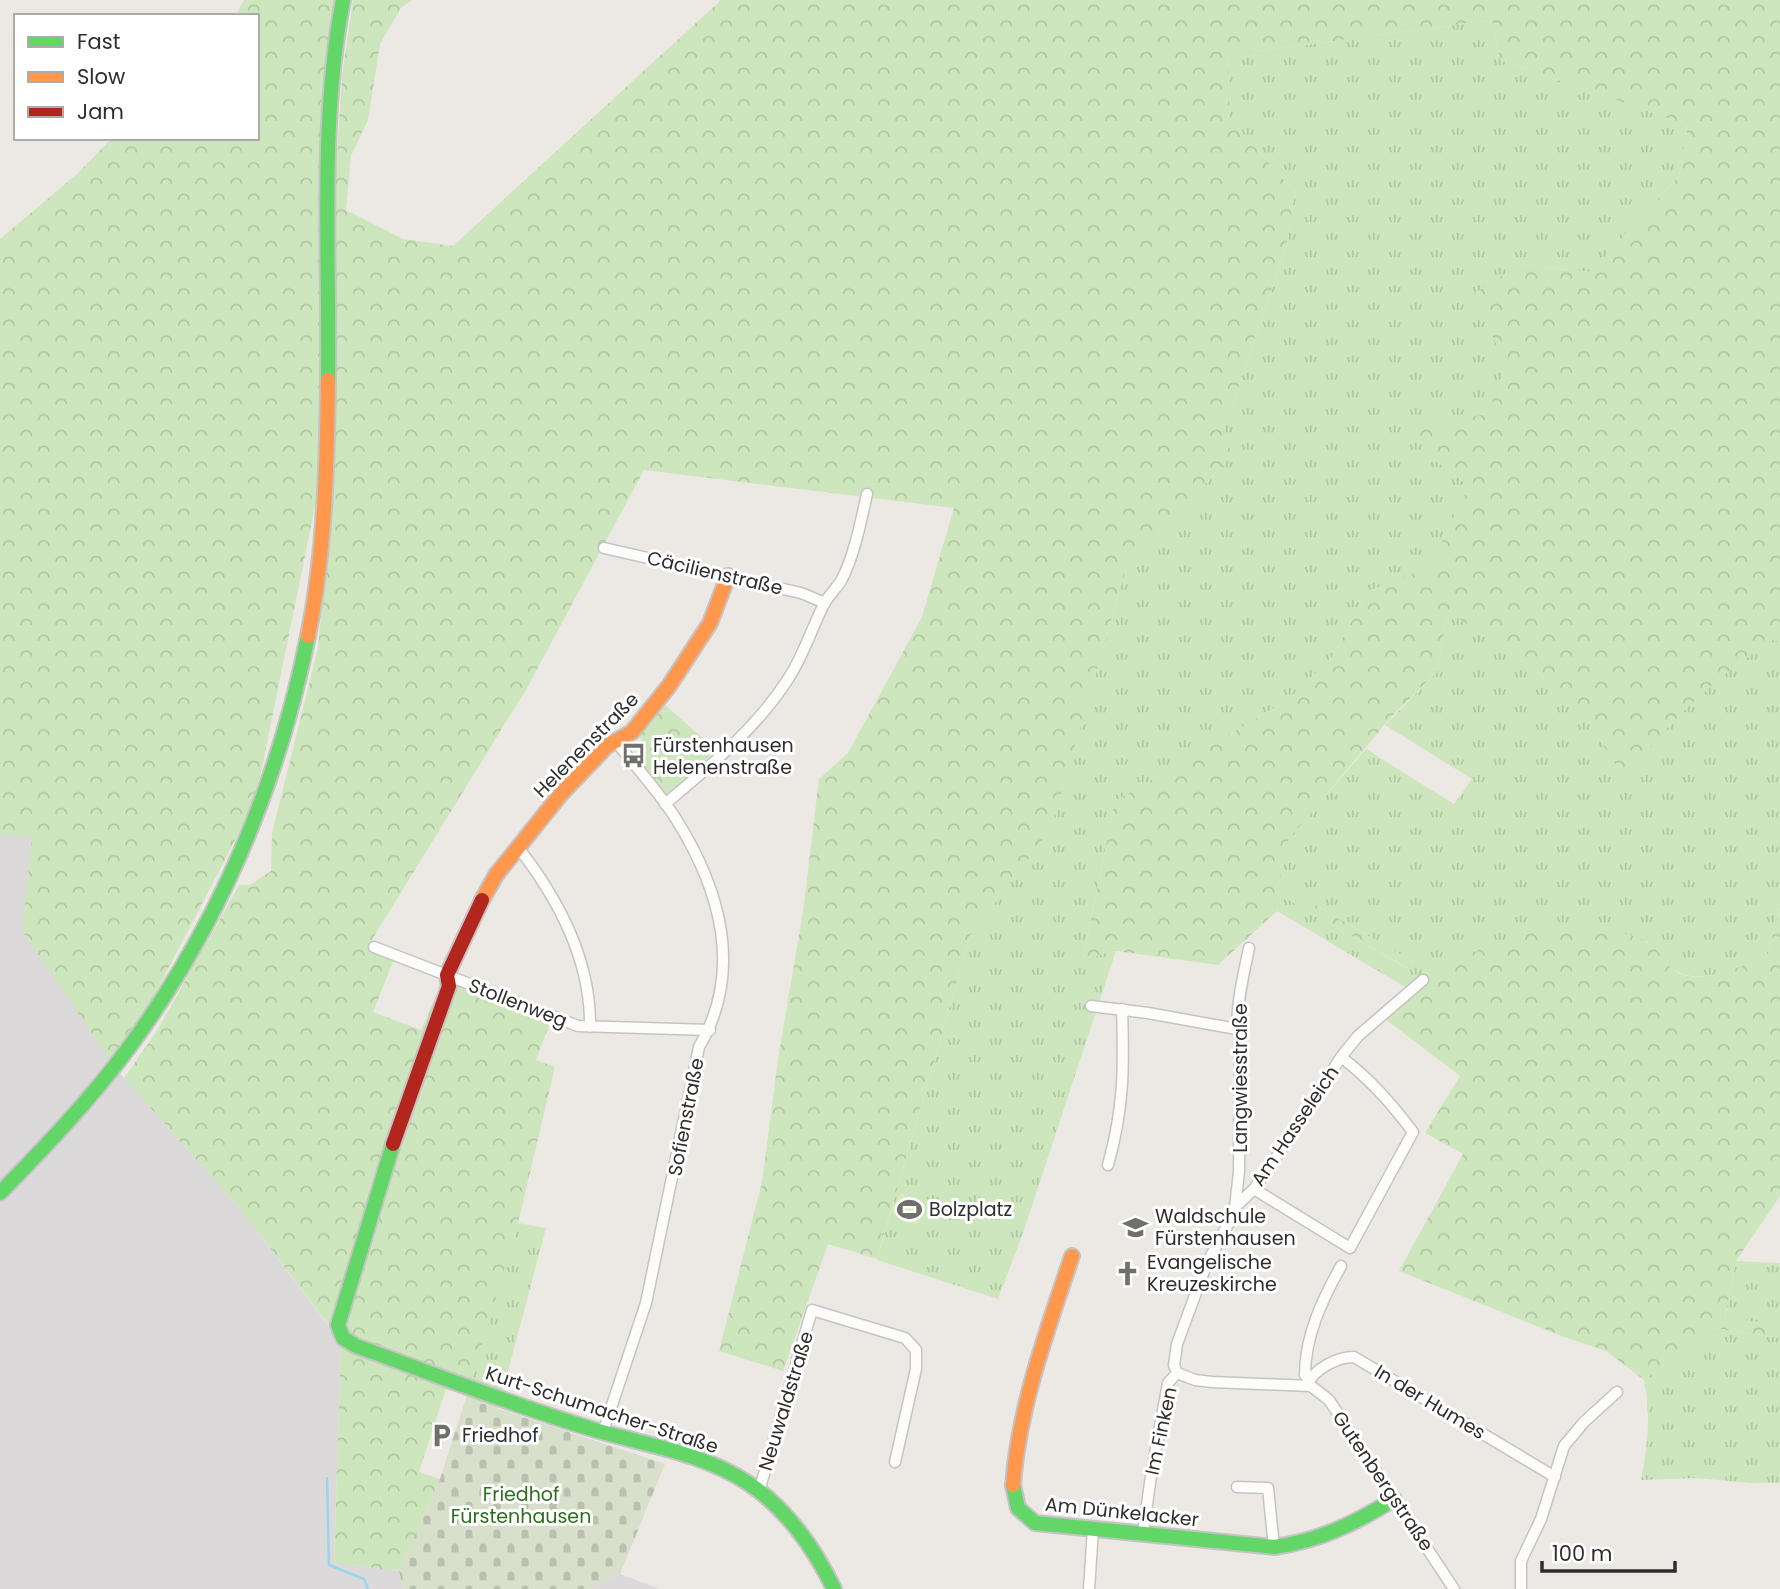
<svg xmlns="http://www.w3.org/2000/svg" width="1780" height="1589" font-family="Poppins,sans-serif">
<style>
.industrial{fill:#dcd9db}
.grass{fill:url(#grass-tufts)}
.forest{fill:url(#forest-crowns)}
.cemetery{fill:url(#cemetery-stones)}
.pitch{fill:#d9eabb}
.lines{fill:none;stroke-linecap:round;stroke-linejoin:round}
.stream{stroke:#99d6ec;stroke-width:2.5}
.street-casing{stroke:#c5c4c5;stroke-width:13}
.fast-casing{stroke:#c5c4c5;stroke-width:18}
.slow-casing{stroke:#c5c4c5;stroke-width:18}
.jam-casing{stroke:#c5c4c5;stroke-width:18}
.street{stroke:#fcfcfb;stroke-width:10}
.fast{stroke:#63d668;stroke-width:14}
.slow{stroke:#ff974d;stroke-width:14}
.jam{stroke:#b3261e;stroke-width:14}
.labels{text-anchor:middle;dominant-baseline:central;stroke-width:6;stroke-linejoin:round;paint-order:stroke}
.street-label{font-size:19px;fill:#2e2e2e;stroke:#fff}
.poi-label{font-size:19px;fill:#2e2e2e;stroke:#fff;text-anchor:start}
.park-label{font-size:19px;fill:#2c6e1b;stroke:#fff}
</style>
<defs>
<pattern id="grass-tufts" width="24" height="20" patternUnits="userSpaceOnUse" patternTransform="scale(1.75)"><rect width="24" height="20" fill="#cee6be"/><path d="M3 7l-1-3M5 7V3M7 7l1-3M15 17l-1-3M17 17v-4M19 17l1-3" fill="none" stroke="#b1c6a4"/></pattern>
<pattern id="forest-crowns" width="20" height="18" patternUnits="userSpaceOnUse" patternTransform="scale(1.75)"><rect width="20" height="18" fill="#cee6be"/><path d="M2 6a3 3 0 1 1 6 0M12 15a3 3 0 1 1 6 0" fill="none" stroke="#b1c6a4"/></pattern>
<pattern id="cemetery-stones" width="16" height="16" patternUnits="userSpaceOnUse" patternTransform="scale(1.75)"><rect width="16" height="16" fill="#d8e0cc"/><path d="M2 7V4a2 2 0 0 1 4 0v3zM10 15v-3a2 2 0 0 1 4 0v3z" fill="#bac0b0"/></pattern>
</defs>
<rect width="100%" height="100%" fill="#ece8e4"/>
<!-- industrial -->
<path class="industrial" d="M0 834 32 837 116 1069 240 1209 341 1342 334 1563 399 1571 403 1589H0Z
M620 1574 660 1589H589Z"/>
<!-- grass -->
<path class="grass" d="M1492 20 1500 60 1688 125 1679 176 1591 272 1519 265 1506 365 1489 414 1427 454 1469 486 1429 568 1369 591 1332 657 1288 700 1115 801 1083 958 1116 951 1024 1230 998 1299 877 1260 970 936 1051 828 1126 569 1234 453 1221 438 1286 248 1295 192 1230 119 1228 55Z
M1448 611 1572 696 1625 778C1665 724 1717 675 1774 639L1780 643V907L1767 957C1741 966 1705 985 1678 972 1666 967 1656 951 1647 941L1415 993 1277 911 1279 894 1407 968 1412 961 1279 884 1287 840 1366 749 1454 804 1472 779 1385 725 1437 672Z
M518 1223 546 1228 498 1409 466 1398Z
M1736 1261 1780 1263V1325L1725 1318Z
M1715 1328 1780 1338V1483H1751L1696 1478 1641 1480C1648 1442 1651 1419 1644 1380Z"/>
<!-- forest -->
<path class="forest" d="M244 0H335L327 72 320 482 255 802 116 1069 22 931 32 838 0 834V239L77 174 112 138H257V16H235Z
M353 0H412L401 8 380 44 368 120 351 156 346 210 403 239 453 246 721 0H1780V643L1774 639C1717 675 1665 725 1625 779L1572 696 1448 611 1437 672 1392 716 1288 840 1279 884 1412 961 1408 968 1280 895 1277 911 1218 965 1116 951 1083 959 1115 801 1288 700 1332 657 1369 591 1429 567 1469 486 1427 454 1417 426 1488 414 1506 365 1473 294 1519 265 1591 272 1679 176 1688 125 1500 60 1492 20 1228 55 1230 119 1295 192 1286 248 1221 438 1234 453 1126 569 1051 829 970 936 877 1259 828 1244 783 1371 719 1351 762 1182 778 1059 803 912 819 779 848 753 922 617 954 508 644 470 527 688 371 941 373 951 394 959 373 1012 421 1030 444 978 551 1020 536 1060 555 1067 518 1223 467 1396 446 1389 419 1472 440 1479 399 1571 334 1563 341 1341 240 1209 124 1078 158 1029 239 885H250L271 871 272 833 318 648 333 491 336 170 342 76Z
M662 702 716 750 668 797 637 757 643 753 638 745 642 740 637 733Z
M1780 907V1196L1736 1261 1725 1317 1780 1325V1338L1715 1328 1644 1380 1606 1351 1564 1337 1399 1271 1463 1154 1425 1133 1460 1076 1385 1019C1409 998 1445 966 1475 952 1524 929 1594 916 1645 941 1658 947 1664 963 1675 971 1698 987 1744 965 1767 957Z"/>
<!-- cemetery -->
<path class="cemetery" d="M466 1398 665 1464 620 1574 589 1589H403L399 1571 440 1479Z"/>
<!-- pitch -->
<path class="pitch" d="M901 1193 926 1206 917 1225 891 1212Z"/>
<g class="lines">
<!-- stream -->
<path class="stream" d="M327 1478 329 1565 364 1579 368 1589"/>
<defs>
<path id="street" d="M604 548 801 593 825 603
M665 804C710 766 756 729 788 679 804 655 812 627 825 602 830 595 836 588 841 581 854 557 861 521 867 494
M517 846C558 898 591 959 590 1027
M374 947 578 1026 710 1030
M1091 1006 1148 1013 1237 1029
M1108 1165C1124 1108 1124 1067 1122 1009
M1254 1189 1350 1248 1413 1132C1391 1103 1370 1079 1341 1057
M1235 1207 1239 1172 1240 1037C1232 1020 1245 968 1249 948
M1177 1373 1174 1365 1177 1344 1207 1263 1232 1217 1235 1207 1254 1189 1289 1139 1341 1057 1358 1036 1423 980
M1177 1373 1195 1380 1212 1382 1311 1386 1329 1400 1454 1589
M1309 1380 1305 1375C1305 1336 1322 1300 1341 1266
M1307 1385C1314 1369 1337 1357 1354 1357L1555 1477
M603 1432 646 1303 699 1047C744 971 720 889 676 819 659 792 636 767 616 742
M1237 1487 1268 1488 1274 1547
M759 1491 812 1310 905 1338 916 1350V1369L895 1462
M1143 1533 1151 1476 1168 1383 1177 1373
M1089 1589 1093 1529
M1521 1589V1561L1541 1519 1564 1446 1584 1422 1617 1392"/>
<path id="fast" d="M328 380C330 253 319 125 343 0
M393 1144 338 1325 343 1338 356 1346C434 1374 512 1405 592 1429 644 1445 701 1452 748 1483 786 1508 815 1549 834 1589
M0 1193C46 1146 91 1099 130 1046 219 924 278 784 308 636
M1013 1485 1018 1508 1035 1523 1274 1547C1319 1541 1356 1523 1394 1499"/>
<path id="slow" d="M308 636C325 552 327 466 328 380
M482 900 496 875 561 794 607 746 632 732 669 686 710 623 728 576
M1013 1485C1019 1406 1047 1331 1072 1256"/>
<path id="jam" d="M393 1144 449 986 447 975 482 900"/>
</defs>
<!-- street casing -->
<use href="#street" class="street-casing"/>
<!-- fast casing -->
<use href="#fast" class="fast-casing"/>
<!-- slow casing -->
<use href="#slow" class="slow-casing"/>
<!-- jam casing -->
<use href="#jam" class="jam-casing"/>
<!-- street -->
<use href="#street" class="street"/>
<!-- fast -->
<use href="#fast" class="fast"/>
<!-- slow -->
<use href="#slow" class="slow"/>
<!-- jam -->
<use href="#jam" class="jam"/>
</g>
<!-- icons -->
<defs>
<symbol id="bus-bare" viewBox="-9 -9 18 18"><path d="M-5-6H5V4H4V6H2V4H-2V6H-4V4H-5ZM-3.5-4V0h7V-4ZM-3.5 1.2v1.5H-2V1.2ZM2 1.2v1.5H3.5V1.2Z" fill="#706f6e" stroke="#fff" stroke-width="2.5" paint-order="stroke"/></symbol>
<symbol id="stadium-bare" viewBox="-9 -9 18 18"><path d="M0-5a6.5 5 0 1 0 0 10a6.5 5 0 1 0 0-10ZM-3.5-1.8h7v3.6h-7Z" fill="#706f6e" stroke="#fff" stroke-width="2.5" paint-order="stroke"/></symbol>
<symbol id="school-bare" viewBox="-9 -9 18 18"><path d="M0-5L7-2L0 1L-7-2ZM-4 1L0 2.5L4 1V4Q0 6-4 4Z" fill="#706f6e" stroke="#fff" stroke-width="2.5" paint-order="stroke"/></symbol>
<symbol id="church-bare" viewBox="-9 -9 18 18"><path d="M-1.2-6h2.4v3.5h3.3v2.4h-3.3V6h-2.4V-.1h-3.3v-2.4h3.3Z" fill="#706f6e" stroke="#fff" stroke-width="2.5" paint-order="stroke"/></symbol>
<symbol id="parking-bare" viewBox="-9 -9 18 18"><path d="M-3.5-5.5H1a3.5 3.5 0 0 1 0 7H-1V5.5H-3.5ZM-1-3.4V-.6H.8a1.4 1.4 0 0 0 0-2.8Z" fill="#706f6e" stroke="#fff" stroke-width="2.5" paint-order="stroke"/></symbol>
</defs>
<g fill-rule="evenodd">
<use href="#bus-bare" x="616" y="738" width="35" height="35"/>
<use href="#stadium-bare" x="892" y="1192" width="35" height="35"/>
<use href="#school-bare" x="1118" y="1210" width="35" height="35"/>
<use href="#church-bare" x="1110" y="1256" width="35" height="35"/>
<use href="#parking-bare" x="424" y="1418" width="35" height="35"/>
</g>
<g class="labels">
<!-- street labels -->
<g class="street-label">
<text transform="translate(715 573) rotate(13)">Cäcilienstraße</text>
<text transform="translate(586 745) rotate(-45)">Helenenstraße</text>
<text transform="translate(518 1003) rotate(21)">Stollenweg</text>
<text transform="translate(1240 1078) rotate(-90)">Langwiesstraße</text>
<text transform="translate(686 1117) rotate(-79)">Sofienstraße</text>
<text transform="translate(1295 1126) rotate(-56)">Am Hasseleich</text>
<text transform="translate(786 1401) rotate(-73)">Neuwaldstraße</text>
<text transform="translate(1430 1402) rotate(31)">In der Humes</text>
<text transform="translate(602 1410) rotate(18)">Kurt-Schumacher-Straße</text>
<text transform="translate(1161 1431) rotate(-78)">Im Finken</text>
<text transform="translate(1383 1481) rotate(56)">Gutenbergstraße</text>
<text transform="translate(1122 1512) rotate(6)">Am Dünkelacker</text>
</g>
<!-- poi labels -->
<g class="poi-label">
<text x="653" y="745">Fürstenhausen<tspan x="653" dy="22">Helenenstraße</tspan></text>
<text x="929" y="1209">Bolzplatz</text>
<text x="1155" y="1216">Waldschule<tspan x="1155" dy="22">Fürstenhausen</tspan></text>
<text x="1147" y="1262">Evangelische<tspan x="1147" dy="22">Kreuzeskirche</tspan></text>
<text x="462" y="1435">Friedhof</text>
</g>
<!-- park labels -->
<g class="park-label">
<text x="521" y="1494">Friedhof<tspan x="521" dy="22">Fürstenhausen</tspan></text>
</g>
</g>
<!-- legend -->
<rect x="14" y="14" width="245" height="126" fill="#ffffff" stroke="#ababab" stroke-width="2"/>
<rect x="28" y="37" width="35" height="10" fill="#63d668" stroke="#ababab" stroke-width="2"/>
<text x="77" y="49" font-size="21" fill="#2e2e2e">Fast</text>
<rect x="28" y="72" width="35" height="10" fill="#ff974d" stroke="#ababab" stroke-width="2"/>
<text x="77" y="84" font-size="21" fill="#2e2e2e">Slow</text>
<rect x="28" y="107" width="35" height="10" fill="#b3261e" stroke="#ababab" stroke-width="2"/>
<text x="77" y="119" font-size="21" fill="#2e2e2e">Jam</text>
<!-- scale -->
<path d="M1542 1561v10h133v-10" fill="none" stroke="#2e2e2e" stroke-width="3.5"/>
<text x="1552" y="1561" font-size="21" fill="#2e2e2e" stroke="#ffffff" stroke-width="5" paint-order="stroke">100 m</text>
</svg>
